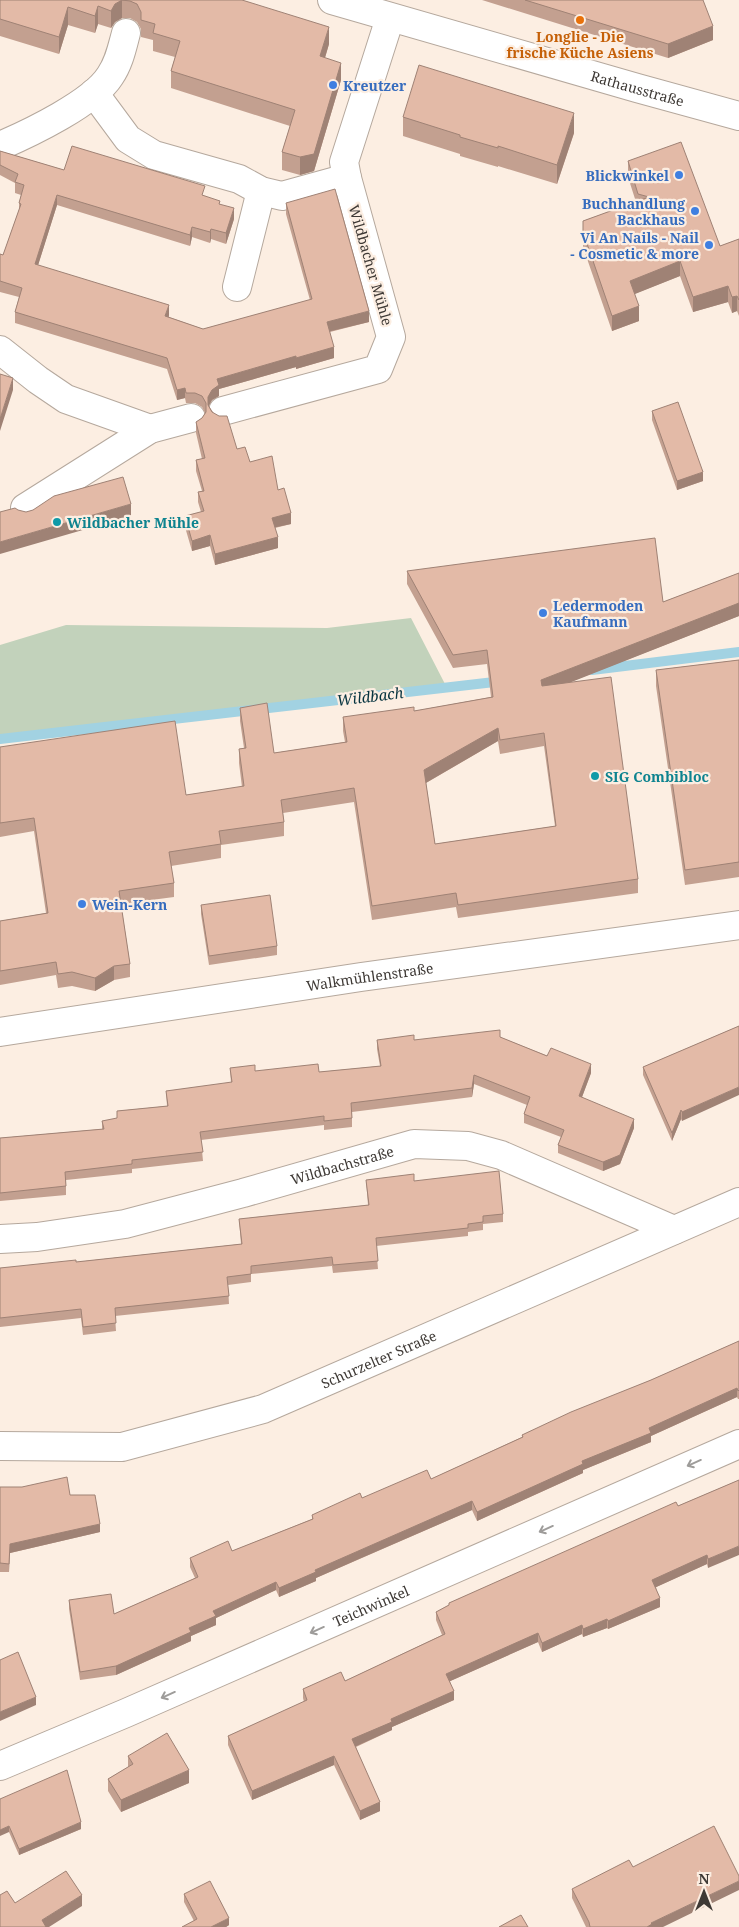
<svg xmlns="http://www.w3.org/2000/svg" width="739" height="1927" font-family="'Noto Serif',serif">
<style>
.green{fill:#c2d2bb}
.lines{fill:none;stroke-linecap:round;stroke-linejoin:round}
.stream{stroke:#a2d2e2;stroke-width:10}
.minor-casing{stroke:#b5a89d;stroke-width:30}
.minor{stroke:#fff;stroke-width:28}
.wall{fill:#c3a090;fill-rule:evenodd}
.shaded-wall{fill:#9f8275}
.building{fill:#e3baa7;stroke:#9f8275;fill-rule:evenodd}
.oneway{stroke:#9e9c9a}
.food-dot{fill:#e8710a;stroke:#fceee2;stroke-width:2}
.shop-dot{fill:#3f7fe0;stroke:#fceee2;stroke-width:2}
.culture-dot{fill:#0f9aa8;stroke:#fceee2;stroke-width:2}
.labels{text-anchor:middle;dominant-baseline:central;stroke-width:4.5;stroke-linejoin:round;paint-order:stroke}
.food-label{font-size:14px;font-weight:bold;fill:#c56008;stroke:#fceee2}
.shop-label{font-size:14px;font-weight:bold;fill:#366cbe;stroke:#fceee2;text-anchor:start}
.street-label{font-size:14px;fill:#3e3935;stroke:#fceee2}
.culture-label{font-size:14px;font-weight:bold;fill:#0d838f;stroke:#fceee2;text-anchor:start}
.water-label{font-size:15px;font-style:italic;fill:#06333f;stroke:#fceee2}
</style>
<rect width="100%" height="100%" fill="#fceee2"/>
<!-- green -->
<path class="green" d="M411 618 445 684 0 735V645L66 625 327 628Z"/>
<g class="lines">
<!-- stream -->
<path class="stream" d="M592 670 739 652
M0 739 503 681"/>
<defs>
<g id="minor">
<path id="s1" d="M332 0 637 88 739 116"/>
<path d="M94 93 128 139 154 155 239 179 261 191 282 196 347 178"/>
<path d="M0 146C30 133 93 103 110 76 119 63 122 48 126 33"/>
<path d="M237 287 261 191"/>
<path d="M0 350 38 380 66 399 150 429"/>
<path d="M223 411 378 369 391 337 347 178 344 162 390 18"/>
<path d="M25 508 150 429 191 418"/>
<path id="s2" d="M0 1032 361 977 739 925"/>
<path id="s3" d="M0 1239 37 1237 125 1224 243 1193 414 1144 468 1146 501 1155 674 1230"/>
<path id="s4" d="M0 1446 122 1447 263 1409 739 1202"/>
<path id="s5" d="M0 1766 126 1713 739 1444"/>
</g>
</defs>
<!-- minor casing -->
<use href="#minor" class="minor-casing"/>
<!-- minor -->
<use href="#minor" class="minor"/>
</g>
<!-- wall -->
<path class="wall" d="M0 0H242L329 44 325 58 341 80 314 171 300 175 282 170V152L290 126 171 88V71L175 57 153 51V40L141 37V29L137 22 130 18H122L115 22 111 28 98 24 95 33 68 25 59 54 0 36Z
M482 0H703L713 40 668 58Z
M403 117 574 133 557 184 498 166V167L460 156V154L403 136Z
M0 151 64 170 205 196 220 204 234 219 226 244 211 239 210 243 192 237 190 246 57 205 38 265 169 315V317L203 329 310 300 286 214V203L369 322 330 332 334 358 296 369V367L219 389V396L212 400 209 406 237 449 278 490 291 524 275 528 278 548 215 565 210 546 192 551 185 527V516L201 512 198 502V492L202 491 196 471V460L202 459 196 433V422L202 418 205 413 202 407 195 403H186L185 398 177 400 167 369 15 323V312L19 297 0 292V254L3 255 19 210V203L21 195 15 193V183L0 175Z
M628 161 720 246 739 239V316L737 311 732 313 728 302 693 312 680 276 634 294 639 321 612 331 583 247V221L636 202 628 177Z
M652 411 703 481 677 490 652 420Z
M407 571 663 602 739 573V616L570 682 638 879V893L458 918 456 907 372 920 354 802 283 813 284 822V836L221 845V858L171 866 174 883V897L121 904 130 964V977L114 980 95 991 72 986 58 988 56 975 0 985V921L46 913 34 831 0 837V747L186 795 242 787 239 763V749L244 748 240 721V708L274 753 345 742 343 731V717L414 711 491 697 487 664 453 668 407 584ZM498 741 500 754 544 746 555 826 435 844 426 783Z
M739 660V877L685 885 656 686V670Z
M201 905 277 946V955L209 965 201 914Z
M739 1026 682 1121 681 1119 672 1141 643 1075V1067Z
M500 1037 591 1073 582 1097 634 1128 620 1164 603 1171 558 1153V1145L561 1137 524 1123V1114L527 1105 474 1084 472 1097 352 1112V1127L324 1130V1125L201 1140 203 1161 132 1169V1173L66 1180V1195L0 1201V1138L102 1129V1121L117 1119V1111L167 1106 166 1091 231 1083 230 1068 255 1071 319 1072 380 1066 377 1049V1040H414Z
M366 1180 414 1181 503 1214V1222L483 1224V1230L468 1232V1236L376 1246 378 1269 333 1273 332 1266 251 1274V1282L228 1285 229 1304 115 1316 116 1331 83 1335 81 1318 0 1327V1268L76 1262 241 1244 239 1219 368 1205Z
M739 1341V1399H738L737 1397 651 1436V1442L583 1470V1473L477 1521 472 1510 316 1578V1581L279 1597 276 1590 216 1618V1625L191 1636V1641L116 1675 80 1680 69 1609V1600L114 1614 195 1578 190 1567V1558L232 1551 312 1519V1515L362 1498 431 1479 522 1437V1435L651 1380Z
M739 1480 708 1568 707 1564 656 1587 660 1607 608 1629 607 1628 583 1637 582 1634 542 1652 538 1642 450 1681 454 1700 392 1727V1730L356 1747 380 1811 360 1820 334 1765 252 1800 228 1745V1736L304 1702 303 1698V1689L345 1681 442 1635 436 1620V1612L449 1605V1603Z
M0 1487 70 1495 100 1532 10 1553 9 1572H0Z
M128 1756 189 1783 121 1812 108 1791V1779L128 1767Z
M0 1799 81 1829 19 1855 9 1832Z
M572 1889 663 1927H586L572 1898Z
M184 1894 229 1925 226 1927H182L194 1921 184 1902Z"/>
<!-- shaded-wall -->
<path class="shaded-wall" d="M122 0V18L115 22 111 28V11L115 4Z
M98 6V24L95 33V16Z
M68 7V25L59 54V37Z
M713 26V40L668 58V44Z
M329 27V44L320 74V56Z
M341 63V80L314 171 300 175V157Z
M574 113V133L557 184V165Z
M57 195V205L35 275V264Z
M234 208V219L226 244V233Z
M192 227V237L190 246V235Z
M211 229V239L210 243V232Z
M680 261V276L630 296V281Z
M728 286V302L693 312V297Z
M737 296V311L732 313V297Z
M169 305V315L165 327V316Z
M639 306V321L612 331V316Z
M369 311V322L327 332V322Z
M334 347V358L296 369V358Z
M296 356V367L219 389V396L212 400 208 407V397L217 379Z
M13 378V390L0 431V419Z
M185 388V398L177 400V390Z
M703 472V481L677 490V481Z
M131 504V516L0 554V542Z
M291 513V524L272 528V518Z
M210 535V546L192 551V541Z
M278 537V548L215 565V554Z
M739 603V616L541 694V680Z
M498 728V741L424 784V770Z
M114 966V980L95 991V978Z
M591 1064V1073L579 1105V1096Z
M474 1075V1084L472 1097V1088Z
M739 1087V1095L682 1121V1112Z
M681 1110V1119L672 1141V1133Z
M634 1119V1128L620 1164 603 1171V1162Z
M737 1388V1397L651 1436V1442L583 1470V1473L477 1521V1512L582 1461 649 1428Z
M472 1501V1510L359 1559 316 1578V1581L279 1597V1588L315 1570Z
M100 1524V1532L10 1553 9 1572 10 1544Z
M739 1546V1555L708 1568V1559Z
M707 1555V1564L652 1589V1580Z
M276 1582V1590L216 1618V1625L191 1636V1641L116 1675V1666L189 1628 213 1611Z
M660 1598V1607L608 1629V1621Z
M607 1619V1628L583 1637V1629Z
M582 1625V1634L542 1652V1643Z
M538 1633V1642L446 1683V1674Z
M454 1691V1700L392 1727V1730L352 1748V1739L391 1719Z
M36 1697V1705L0 1721V1712Z
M334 1756V1765L252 1800V1791Z
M189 1770V1783L121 1812V1800Z
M380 1802V1811L360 1820V1811Z
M81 1822V1829L19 1855V1849Z
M9 1826V1832L0 1836V1830Z
M739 1881V1890L663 1927H647L651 1923Z
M82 1895V1906L49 1927H42V1920Z
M229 1918V1925L226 1927H211Z"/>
<!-- building -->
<path class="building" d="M0 0H242L329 27 320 56 341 63 314 154 300 157 282 152 295 110 171 71 180 41 153 33 155 24 141 20V12L137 4 130 1 122 0 115 4 111 11 98 6 95 16 68 7 59 37 0 19Z
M525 0H703L713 26 668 44Z
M419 65 574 113 557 165 498 146V148L460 137V135L403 117Z
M681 142 720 246 739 239V300L737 296 732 297 728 286 693 297 680 261 630 281 639 306 612 316 583 232V221L649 197 638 194 628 161Z
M72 146 205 186 202 195 220 201 219 204 234 208 226 233 211 229 210 232 192 227 190 235 57 195 35 264 169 305 165 316 203 329 312 299 286 203 335 189 369 311 327 322 334 347 296 358V356L217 379 219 385 212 390 208 397V405L212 412 219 416H227L237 449 245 447 250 462 272 456 278 490 284 488 291 513 272 518 278 537 215 554 210 535 192 541 185 516 204 511 198 492 204 491 196 460 205 458 196 422 202 418 206 412V403L202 396 195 393H186L185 388 177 390 167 358 15 312 22 288 0 281V254L3 255 21 204 19 203 24 185 15 182 18 174 0 165V151L64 170Z
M0 374 13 378 0 419Z
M678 402 703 472 677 481 652 411Z
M123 477 131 504 0 542V512L15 508 18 510 26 512 33 510 54 496Z
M655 538 663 602 739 573V603L541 680 542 686 611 677 638 879 458 905 456 893 372 906 354 788 281 800 284 822 219 831 221 844 169 852 174 883 119 891 130 964 114 966 95 978 72 972 58 974 56 962 0 971V921L48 913 34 818 0 823V747L175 721 186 795 244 786 239 749 246 748 240 708 267 703 274 753 347 742 343 717 414 707V711L493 697 487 650 453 655 407 571ZM498 728 500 740 544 733 556 826 435 844 424 770Z
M739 660V862L685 870 656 670Z
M270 895 277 946 209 956 201 905Z
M739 1026V1087L682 1112 681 1110 672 1133 643 1067Z
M500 1030V1037L547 1056 551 1048 591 1064 579 1096 634 1119 620 1155 603 1162 558 1145 564 1130 524 1114 530 1097 474 1075 472 1088 351 1103 352 1118 324 1121V1116L200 1132 203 1152 132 1160V1164L65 1172 66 1186 0 1193V1138L104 1129 102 1121 117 1118V1111L168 1106 166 1091 232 1082 230 1068 255 1065V1071L318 1064 319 1072 381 1066 377 1040 414 1035V1040Z
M499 1171 503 1214 483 1216V1222L468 1224V1228L376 1238 378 1261 333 1265 332 1257 251 1266V1274L227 1277 229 1296 115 1308 116 1323 83 1327 81 1309 0 1318V1268L76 1260V1262L242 1244 239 1219 369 1205 366 1180 414 1174V1181Z
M739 1341V1390L738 1391 737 1388 649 1428 651 1433 582 1461 583 1464 477 1512 472 1501 315 1570 316 1572 279 1588 276 1582 213 1611 216 1616 189 1628 191 1632 116 1666 80 1672 69 1600 111 1594 114 1614 198 1577 190 1558 228 1541 232 1551 313 1519 312 1515 360 1493 362 1498 427 1470 431 1479 523 1437 522 1435 571 1412 651 1380Z
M67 1477 70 1495H95L100 1524 10 1544 9 1564 0 1563V1487H22Z
M739 1480V1546L708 1559 707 1555 652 1580 660 1598 608 1621 607 1619 583 1629 582 1625 542 1643 538 1633 446 1674 454 1691 391 1719 392 1722 352 1739 380 1802 360 1811 334 1756 252 1791 228 1736 307 1700 303 1689 341 1672 345 1681 445 1634 436 1612 449 1605V1603L676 1502 678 1506Z
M18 1652 36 1697 0 1712V1660Z
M167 1733 189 1770 121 1800 108 1779 133 1764 128 1756Z
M67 1770 81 1822 19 1849 9 1826 0 1830V1799Z
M714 1826 739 1876V1881L651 1923 652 1924 647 1927H590L589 1922 572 1889 629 1860 633 1867Z
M66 1871 82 1895 42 1920 46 1927H0V1895L7 1891 15 1903Z
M210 1881 229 1918 211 1927H182L197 1919 184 1894Z
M521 1915 528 1927H499Z"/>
<!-- one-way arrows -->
<defs><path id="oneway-shaft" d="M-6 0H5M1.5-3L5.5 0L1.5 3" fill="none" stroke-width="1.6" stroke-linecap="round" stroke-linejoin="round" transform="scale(1.25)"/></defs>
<g class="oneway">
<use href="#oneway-shaft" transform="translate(694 1463) rotate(156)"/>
<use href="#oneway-shaft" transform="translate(546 1529) rotate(156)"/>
<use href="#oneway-shaft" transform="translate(317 1630) rotate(156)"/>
<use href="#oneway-shaft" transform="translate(168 1695) rotate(156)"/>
</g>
<!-- markers -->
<circle class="food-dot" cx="580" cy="20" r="5"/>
<g class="shop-dot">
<circle cx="333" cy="85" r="5"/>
<circle cx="679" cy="175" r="5"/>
<circle cx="695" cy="211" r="5"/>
<circle cx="709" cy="245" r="5"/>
<circle cx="543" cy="613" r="5"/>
<circle cx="82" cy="904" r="5"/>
</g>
<g class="culture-dot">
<circle cx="57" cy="522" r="5"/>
<circle cx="595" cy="776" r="5"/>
</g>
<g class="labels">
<!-- food labels -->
<g class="food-label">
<text x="580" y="36">Longlie - Die<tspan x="580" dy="16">frische Küche Asiens</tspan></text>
</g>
<!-- shop labels -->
<g class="shop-label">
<text x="343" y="85">Kreutzer</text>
<text x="669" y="175" text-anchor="end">Blickwinkel</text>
<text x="685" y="203" text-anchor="end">Buchhandlung<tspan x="685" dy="16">Backhaus</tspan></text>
<text x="699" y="237" text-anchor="end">Vi An Nails - Nail<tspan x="699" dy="16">- Cosmetic &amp; more</tspan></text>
<text x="553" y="605">Ledermoden<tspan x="553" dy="16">Kaufmann</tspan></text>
<text x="92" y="904">Wein-Kern</text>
</g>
<!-- street labels -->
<g class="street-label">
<text stroke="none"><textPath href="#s1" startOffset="318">Rathausstraße</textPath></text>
<text transform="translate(371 265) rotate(74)">Wildbacher Mühle</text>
<text stroke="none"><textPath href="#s2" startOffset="374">Walkmühlenstraße</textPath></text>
<text stroke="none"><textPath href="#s3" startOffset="351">Wildbachstraße</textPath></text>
<text stroke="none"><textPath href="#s4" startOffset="394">Schurzelter Straße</textPath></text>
<text stroke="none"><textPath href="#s5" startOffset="404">Teichwinkel</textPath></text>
</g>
<!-- culture labels -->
<g class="culture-label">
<text x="67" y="522">Wildbacher Mühle</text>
<text x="605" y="776">SIG Combibloc</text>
</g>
<!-- water labels -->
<g class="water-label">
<text transform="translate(370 696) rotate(-7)">Wildbach</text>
</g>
</g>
<!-- north arrow -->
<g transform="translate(704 1892)" stroke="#fceee2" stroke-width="4" paint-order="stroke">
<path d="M0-4L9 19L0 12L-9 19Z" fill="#3e3935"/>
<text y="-8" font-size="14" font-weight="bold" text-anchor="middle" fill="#3e3935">N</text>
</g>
</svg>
